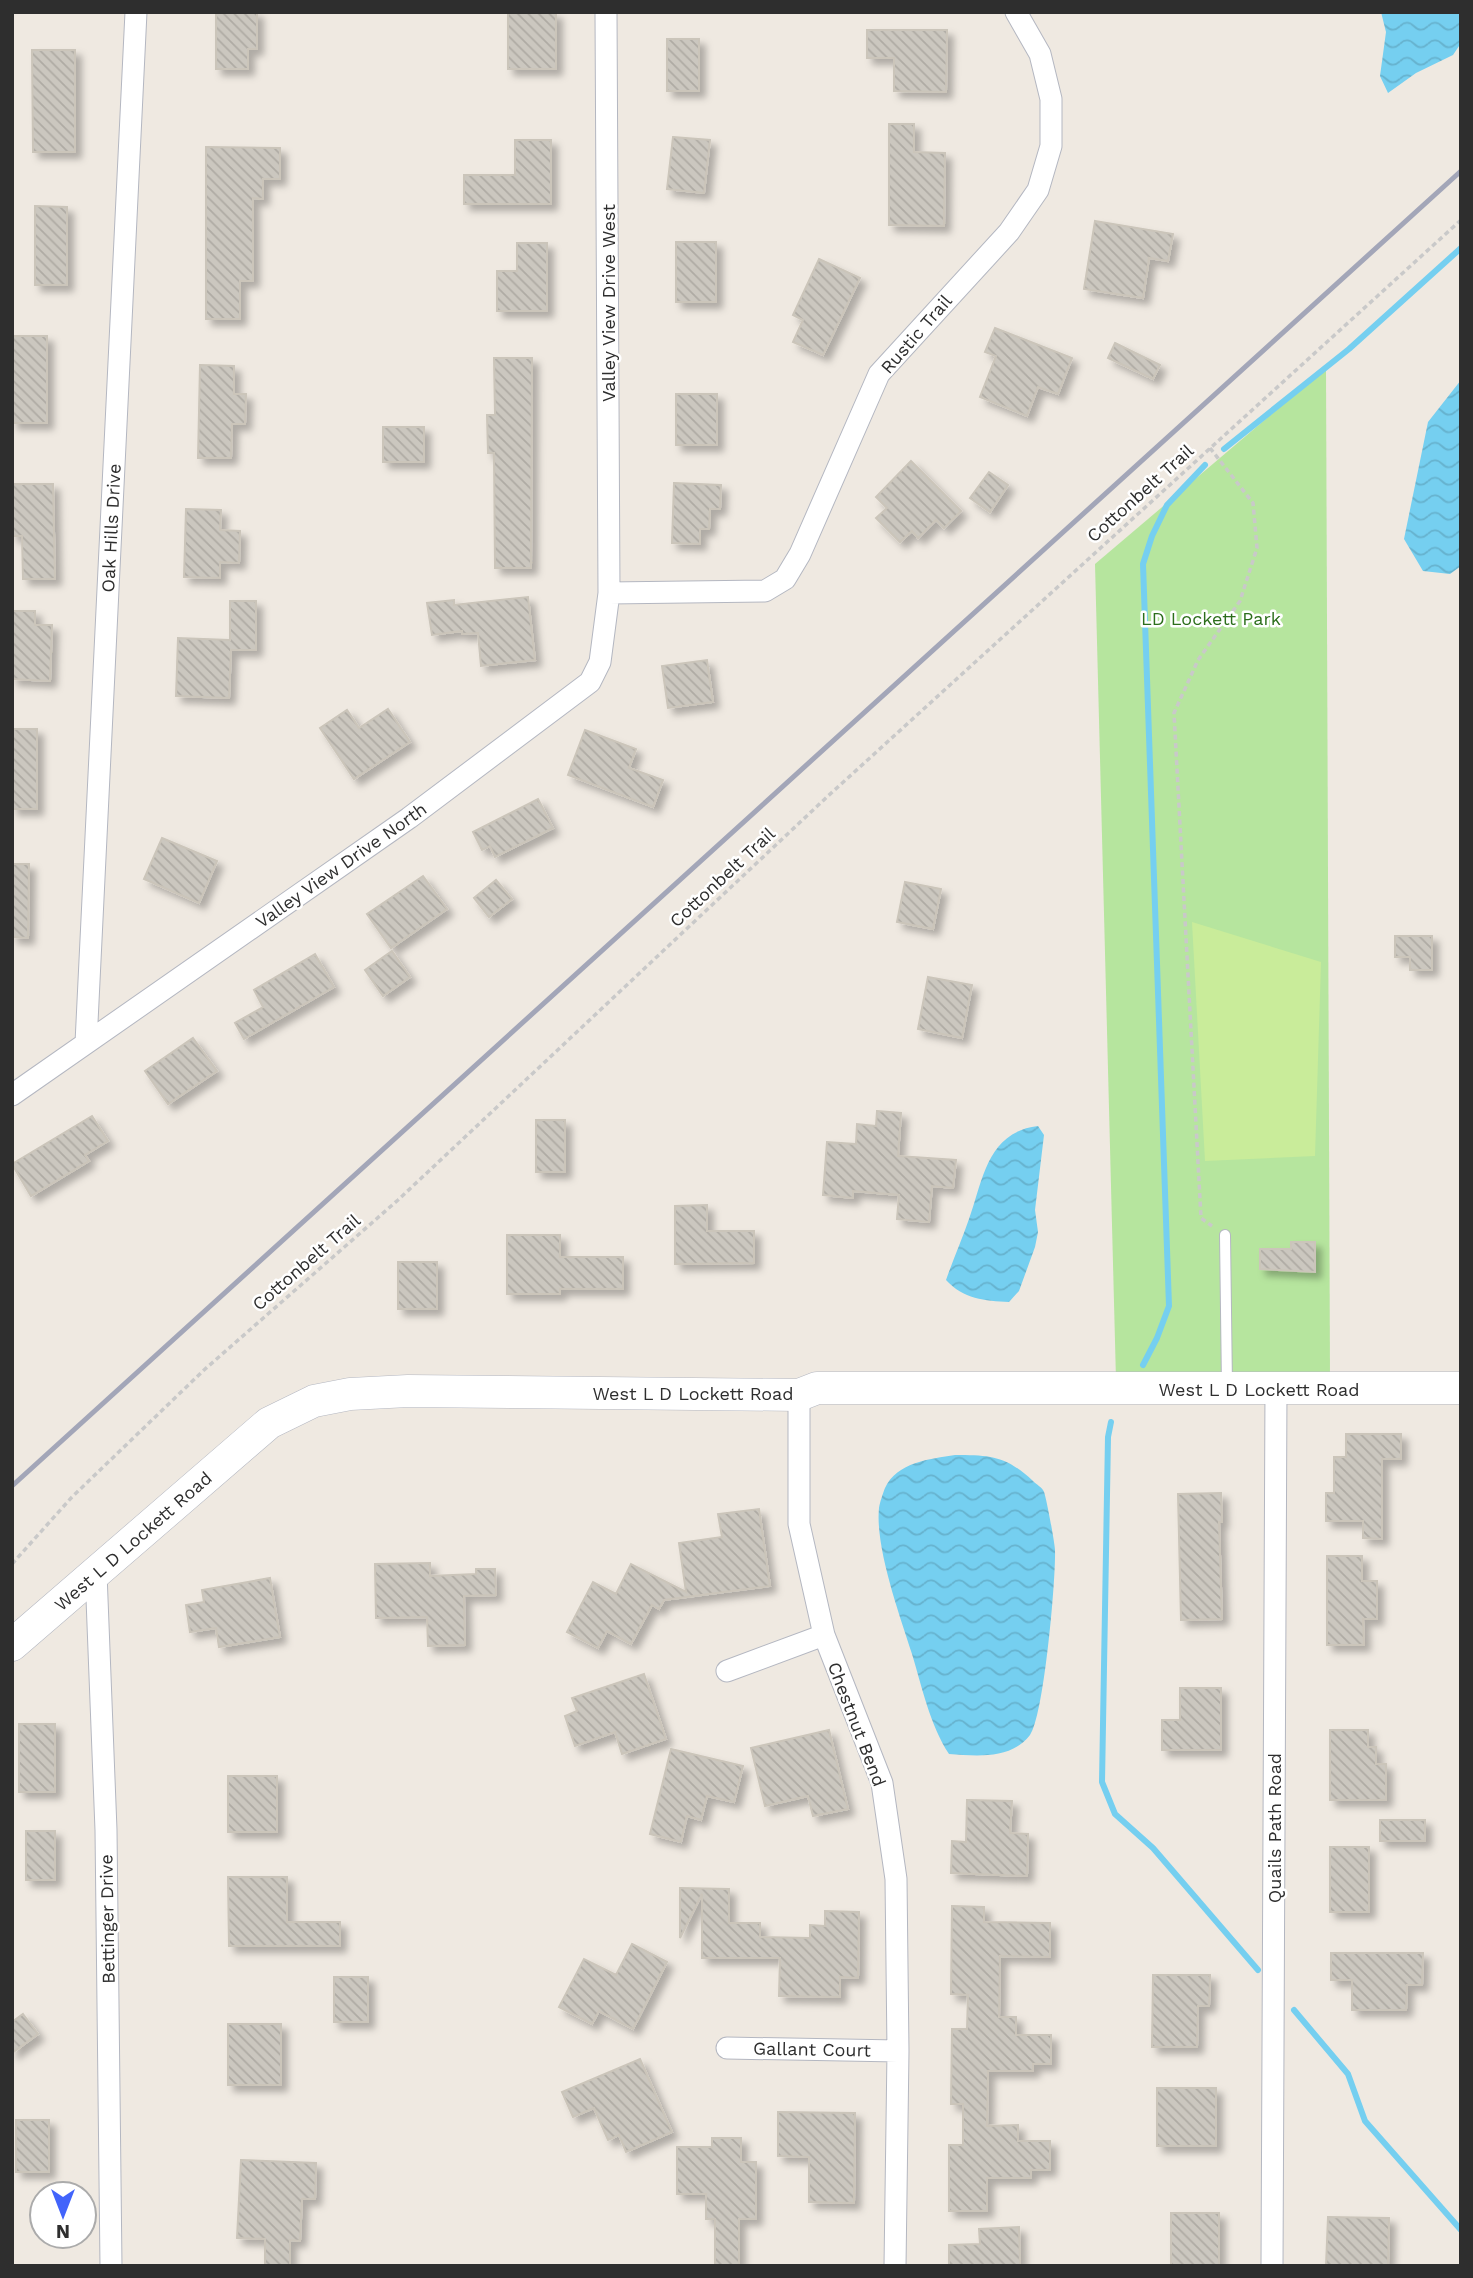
<svg xmlns="http://www.w3.org/2000/svg" width="1473" height="2278" font-family="'Work Sans',sans-serif">
<style>
.grass{fill:#b6e59e}
.pitch{fill:#c9ec9a}
.water{fill:url(#water-waves)}
.lines{fill:none;stroke-linecap:round;stroke-linejoin:round}
.stream{stroke:#75cff0;stroke-width:6}
.building{fill:url(#building-back-hatch);stroke:#cbc5ba;stroke-width:2;filter:url(#shadow)}
.lane-casing{stroke:#b4b7c1;stroke-width:12}
.street-casing{stroke:#b4b7c1;stroke-width:23}
.secondary-casing{stroke:#b4b7c1;stroke-width:33}
.path{stroke:#c9c9c9;stroke-width:3.5;stroke-dasharray:5 3.5;stroke-linecap:butt}
.lane{stroke:#fff;stroke-width:10}
.street{stroke:#fff;stroke-width:21}
.secondary{stroke:#fff;stroke-width:32}
.rail{stroke:#a3a6b8;stroke-width:5}
.labels{text-anchor:middle;dominant-baseline:central;stroke-width:5;stroke-linejoin:round;paint-order:stroke}
.street-label{font-size:18px;fill:#2e2e2e;stroke:#fff}
.park-label{font-size:18px;fill:#2c6e1b;stroke:#fff}
</style>
<defs>
<pattern id="water-waves" width="16" height="10" patternUnits="userSpaceOnUse" patternTransform="scale(1.75)"><rect width="16" height="10" fill="#75cff0"/><path d="M0 5q4-4 8 0t8 0" fill="none" stroke="#66b2ce"/></pattern>
<pattern id="building-back-hatch" width="6" height="6" patternUnits="userSpaceOnUse" patternTransform="scale(1.75)"><rect width="6" height="6" fill="#cbc7bf"/><path d="M-1 5l2 2M0 0l6 6M5-1l2 2" fill="none" stroke="#afaba4"/></pattern>
<filter id="shadow"><feDropShadow dx="6" dy="6" stdDeviation="3.5" flood-color="#0004"/></filter>
</defs>
<rect width="100%" height="100%" fill="#efe9e1"/>
<!-- grass -->
<path class="grass" d="M1326 368 1330 1379 1116 1380 1095 564Z"/>
<!-- pitch -->
<path class="pitch" d="M1192 922 1321 962 1315 1156 1205 1161Z"/>
<!-- water -->
<path class="water" d="M1381 12H1461V43L1453 55 1416 73 1388 93 1380 76 1386 32Z
M1461 380V566L1450 574 1423 571 1404 539 1428 422Z
M1038 1126 1044 1135 1035 1210 1038 1232 1035 1247 1019 1291 1009 1302C985 1301 963 1299 946 1280 953 1260 962 1239 969 1219 983 1180 987 1132 1038 1126Z
M955 1455C991 1455 1006 1456 1033 1481 1036 1484 1043 1488 1044 1492 1046 1496 1055 1544 1055 1550 1056 1579 1044 1716 1030 1735 1011 1760 976 1756 949 1754 930 1725 922 1687 912 1654 900 1616 875 1548 879 1508 880 1502 883 1493 885 1488 897 1462 930 1459 955 1455Z"/>
<g class="lines">
<!-- stream -->
<path class="stream" d="M1224 449 1349 349 1461 248
M1143 1365 1157 1338 1169 1306 1143 564 1152 536 1167 505 1205 465
M1111 1422 1108 1437 1102 1782 1115 1814 1153 1848 1258 1970
M1294 2010 1348 2074 1365 2121 1461 2230"/>
</g>
<!-- building -->
<path class="building" d="M216 12H257V49H248V69H216Z
M508 13H556V69H508Z
M867 30H947L946 92 894 91V58H867Z
M667 39H699V91H667Z
M32 50H75V152H33Z
M889 124H914V152L945 153 944 226 889 225Z
M673 137 710 140 704 193 667 189Z
M515 140H551V204H464V175H515Z
M206 147 280 148V179H263V199L253 198V281H240V319H206Z
M35 206 67 207V285H35Z
M1095 221 1173 234 1168 261 1149 258 1143 298 1084 289Z
M676 242H716V302H676Z
M517 243H547V311H497V271H517Z
M819 259 860 278 823 355 793 342 803 320 793 315Z
M995 328 1072 358 1058 394 1038 387 1027 416 980 397 996 356 985 352Z
M12 336H47V423H12Z
M1115 343 1160 365 1153 379 1108 358Z
M494 358H532L531 568H495L494 453H488L487 415H495Z
M200 365 234 366V394H246L245 424H232L231 458H198Z
M676 394H717V445H676Z
M383 427H424V462H383Z
M911 461 961 511 944 528 936 520 918 538 912 531 900 542 876 518 887 508 876 497Z
M989 472 1008 485 990 512 970 498Z
M674 483 721 485 720 509H710L709 529H700V544L672 543Z
M12 484H53L55 579H23L22 536H12Z
M186 509 221 510 220 530 240 531 239 563 220 562V578L184 577Z
M528 597 535 660 481 666 478 633 462 634V631L432 635 427 603 454 600V605Z
M230 601H256V650H231L229 698 176 696 178 638 230 640Z
M12 611H35V625H52L50 681 12 679Z
M707 660 713 702 668 708 662 666Z
M388 709 410 742 354 779 320 728 347 710 359 728Z
M12 729H37V809H12Z
M585 730 636 749 629 768 663 780 653 807 568 775Z
M538 799 553 828 495 857 490 846 482 850 473 832Z
M162 838 217 861 199 903 144 879Z
M12 864H29L28 938 12 937Z
M423 876 447 909 391 948 367 914Z
M496 880 512 899 489 917 474 898Z
M905 882 941 889 933 929 897 922Z
M1395 936H1432V970H1410V957H1395Z
M392 951 410 977 383 996 365 970Z
M315 954 334 987 244 1039 235 1023 263 1007 254 990Z
M928 977 972 985 962 1038 918 1029Z
M193 1038 217 1071 168 1104 145 1071Z
M877 1111 901 1113 898 1156 956 1160 953 1188 932 1186 929 1222 897 1219 899 1195 853 1191V1198L823 1195 827 1142 856 1144 857 1124 876 1126Z
M92 1116 108 1141 85 1155 89 1161 31 1196 12 1164Z
M536 1120H565V1172H536Z
M707 1205V1231H754V1263L675 1264V1206Z
M507 1235H560V1257H623V1289H560V1294H507Z
M1291 1242H1315V1272L1260 1269V1249H1291Z
M398 1262H437V1309H398Z
M1346 1434H1401V1459H1382V1539L1363 1538V1521H1326V1493H1334V1457H1346Z
M1221 1493 1222 1522H1219L1222 1619 1181 1620 1178 1494Z
M759 1509 770 1586 664 1600 659 1609 652 1605 631 1644 607 1631 598 1648 567 1632 593 1582 616 1594 631 1564 686 1592 679 1543 722 1537 718 1514Z
M1327 1556H1362V1581H1377V1619H1363L1364 1645H1327Z
M430 1563V1576L476 1574V1569H495L496 1595 464 1596 465 1645 428 1646 427 1617 376 1618 375 1564Z
M270 1578 280 1637 219 1647 216 1628 190 1632 186 1605 204 1602 202 1590Z
M644 1674 666 1739 622 1754 615 1732 575 1746 565 1716 577 1711 572 1698Z
M1180 1688H1221V1750H1162V1720H1180Z
M19 1724H55V1792H19Z
M829 1730 848 1809 813 1816 808 1796 765 1806 751 1748Z
M1330 1730H1368V1747H1376V1764H1386V1800H1330Z
M671 1749 743 1766 734 1802 707 1796 701 1820 687 1816 681 1842 650 1834Z
M228 1776H277V1832H228Z
M967 1800 1012 1801 1010 1833 1028 1834 1027 1876 951 1873 952 1841 966 1842Z
M1380 1820H1425V1841H1380Z
M26 1831H55V1880H26Z
M1330 1847H1369V1912H1330Z
M228 1877H287V1922H340V1946H229Z
M680 1888 729 1889V1923H760V1937L810 1938V1925L825 1926V1911L859 1912 858 1978 840 1977V1997L779 1996 780 1958H702V1894L680 1938Z
M952 1906 984 1907V1922L1050 1923V1957L1000 1956 999 2017H1016V2035H1051V2064H1033V2071H988L987 2126 1018 2125V2141H1050V2170H1031V2178H987V2211H949V2145H963V2104H951L952 2029H967L968 1995 951 1994Z
M632 1944 667 1962 633 2029 599 2011 592 2024 559 2007 584 1959 616 1975Z
M1331 1953H1423L1422 1985H1407L1406 2010H1352V1980H1331Z
M1153 1975H1210L1209 2006H1198L1197 2047H1152Z
M334 1977H368V2022H334Z
M23 2014 38 2034 12 2053V2022Z
M228 2024H281V2085H228Z
M640 2059 672 2132 626 2152 619 2135 608 2140 594 2108 573 2117 562 2092Z
M1157 2088H1216V2146H1157Z
M778 2112 855 2113 854 2203 809 2202V2157L778 2156Z
M16 2120H49V2172H16Z
M712 2138H741V2162H756V2219H739V2266H715V2219H706V2194H677V2147H712Z
M241 2160 316 2163 315 2199H302L300 2241 290 2240V2266H265V2239L237 2238Z
M1171 2213H1219V2266H1171Z
M1328 2217 1389 2218 1388 2266H1326Z
M1019 2227 1020 2266H949V2245L980 2244 979 2229Z"/>
<g class="lines">
<defs>
<path id="lane" d="M1225 1235 1227 1386"/>
<path id="street" d="M609 593 765 591 785 579 800 554 879 374 1009 232 1038 190 1051 146V99L1040 54 1016 12
M86 1043 136 12
M12 1095 409 818 590 682 600 662 609 593 606 12
M799 1395V1524L824 1635 882 1783 896 1879 898 2051 895 2266
M96 1573 106 1830 111 2266
M727 1671 824 1635
M727 2048 898 2051
M1272 2266 1276 1389"/>
<path id="secondary" d="M12 1645 269 1423 314 1401 350 1394 408 1391 799 1395 817 1388H1461"/>
</defs>
<!-- lane casing -->
<use href="#lane" class="lane-casing"/>
<!-- street casing -->
<use href="#street" class="street-casing"/>
<!-- secondary casing -->
<use href="#secondary" class="secondary-casing"/>
<!-- path -->
<path class="path" d="M1210 448 1253 503 1257 548 1240 601 1198 660 1174 713 1201 1218 1212 1226
M12 1564 72 1497 204 1370 398 1200 828 796 1461 220"/>
<!-- lane -->
<use href="#lane" class="lane"/>
<!-- street -->
<use href="#street" class="street"/>
<!-- secondary -->
<use href="#secondary" class="secondary"/>
<!-- rail -->
<path class="rail" d="M12 1486 1461 171"/>
</g>
<g class="labels">
<!-- street labels -->
<g class="street-label">
<text transform="translate(608 303) rotate(-90)">Valley View Drive West</text>
<text transform="translate(916 334) rotate(-49)">Rustic Trail</text>
<text transform="translate(1140 493) rotate(-42)">Cottonbelt Trail</text>
<text transform="translate(111 528) rotate(-87)">Oak Hills Drive</text>
<text transform="translate(341 865) rotate(-35)">Valley View Drive North</text>
<text transform="translate(722 877) rotate(-43)">Cottonbelt Trail</text>
<text transform="translate(306 1262) rotate(-41)">Cottonbelt Trail</text>
<text x="1259" y="1389">West L D Lockett Road</text>
<text x="693" y="1393">West L D Lockett Road</text>
<text transform="translate(133 1541) rotate(-41)">West L D Lockett Road</text>
<text transform="translate(857 1724) rotate(69)">Chestnut Bend</text>
<text transform="translate(1274 1828) rotate(-90)">Quails Path Road</text>
<text transform="translate(107 1919) rotate(-91)">Bettinger Drive</text>
<text transform="translate(812 2049) rotate(1)">Gallant Court</text>
</g>
<!-- park labels -->
<g class="park-label">
<text x="1211" y="618">LD Lockett Park</text>
</g>
</g>
<!-- border -->
<rect width="1473" height="2278" fill="none" stroke="#2e2e2e" stroke-width="28"/>
<!-- north arrow -->
<g transform="translate(63 2215) rotate(180)"><circle r="33" fill="#ffffff" stroke="#ababab" stroke-width="2"/>
<path d="M0-5L12 26L0 18L-12 26Z" fill="#4264fb"/>
<text y="-10" font-size="19" font-weight="bold" text-anchor="middle" fill="#2e2e2e">N</text>
</g>
</svg>
